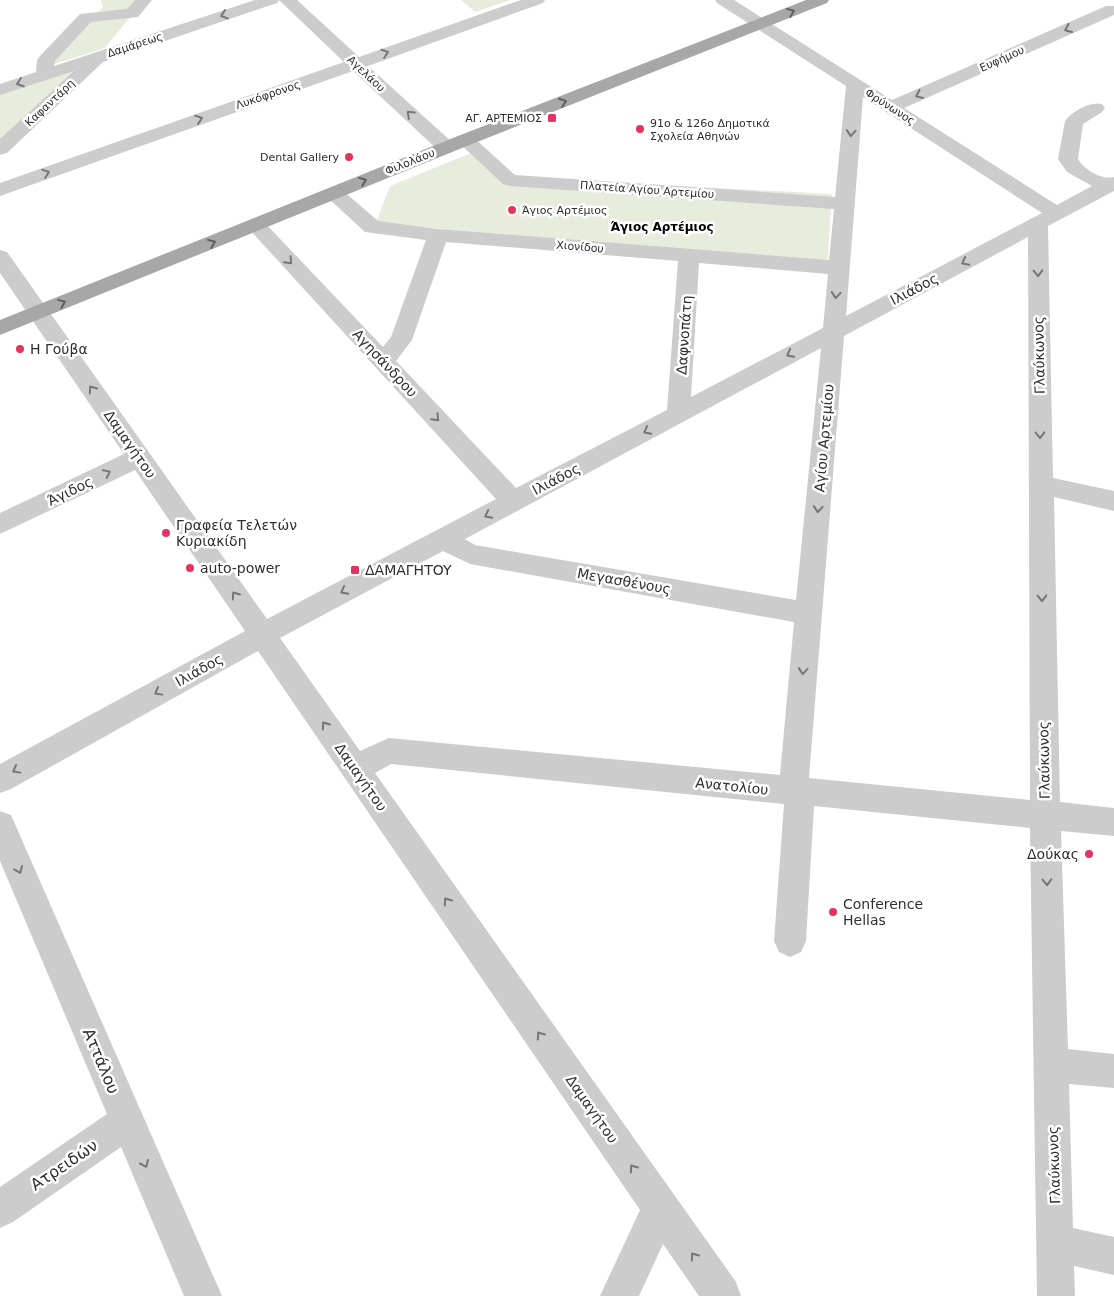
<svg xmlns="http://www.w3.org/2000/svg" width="1114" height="1296" font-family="'DejaVu Sans',sans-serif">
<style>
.green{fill:#e7ecdd}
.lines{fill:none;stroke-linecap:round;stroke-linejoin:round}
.minor{fill:#ccc;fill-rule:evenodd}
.major{fill:#a7a7a7;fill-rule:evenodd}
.oneway{stroke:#5f5f5f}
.oneway2{stroke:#767676}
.poi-dot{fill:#e4335e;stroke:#fff;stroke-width:2}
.labels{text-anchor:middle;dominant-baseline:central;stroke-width:5;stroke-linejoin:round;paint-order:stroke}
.far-street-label{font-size:11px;fill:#2f2f2f;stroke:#fff}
.far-poi-label{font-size:11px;fill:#2f2f2f;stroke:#fff;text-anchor:end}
.far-neighbourhood-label{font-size:12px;font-weight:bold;fill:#000;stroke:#fff}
.street-label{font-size:14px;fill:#2f2f2f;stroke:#fff}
.poi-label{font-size:14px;fill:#2f2f2f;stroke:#fff;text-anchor:start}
.near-street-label{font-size:16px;fill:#2f2f2f;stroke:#fff}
</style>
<rect width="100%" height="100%" fill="#fff"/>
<!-- green -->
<path class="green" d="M101 0H144L105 48 48 66 103 7Z
M461 0H510L475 12Z
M77 69 0 144V94Z
M481 149 513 177 832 194 827 269 443 239 445 229 376 223 390 186Z"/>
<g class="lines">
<!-- minor -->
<path class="minor" d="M135 0H152L138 17 91 22 55 61 54 66 255 0H297L359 57 521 0H545L543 3 368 66 453 143 455 147 453 151 446 153 439 151 353 71 0 196V183L344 62 279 0 277 3 103 62 7 153 0 155V139L74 71 0 95V84L36 72 37 60 40 56 80 14 127 9Z
M715 0H734L892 100 1106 6H1114V15L904 108 1057 205 1092 186 1067 172 1058 159 1065 121C1072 111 1091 101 1102 104L1105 108 1102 112 1083 124 1078 159C1084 170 1102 180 1114 177V191L1048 226 1053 478 1114 491V511L1054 497 1060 802 1114 808V836L1061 831 1068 1049 1114 1054V1088L1069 1084 1073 1228 1114 1237V1275L1074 1266 1075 1296H1037L1030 828 814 806 806 941 801 952 790 957 779 952 774 941 784 804 391 764 375 773 736 1282 741 1296H699L663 1244 639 1296H600L640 1210 258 651 11 789 0 793V764L245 631 135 470 0 534V513L124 454 0 273V250L7 252 267 619 496 499 249 229 246 225 249 221 256 219 263 221 383 347 391 337 426 240 365 232 327 197 324 193 327 189 334 187 341 189 378 221 438 229 829 260 834 209 510 186 503 184 456 140 458 136 465 134 472 136 515 175 835 197 846 86 717 3ZM863 97 1042 213 846 316ZM1028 237 1030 800 809 778 844 336ZM446 242 678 261 667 410 516 488 396 361 412 340ZM699 263 828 274 823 328 691 397ZM821 348 796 600 475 545 465 539ZM443 551 470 564 794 622 780 775 389 738 360 751 280 638Z
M0 811 11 815 222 1296H184L121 1147 13 1222 0 1228V1187L107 1114 0 861Z"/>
<!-- major -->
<path class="major" d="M806 0H829L827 3 472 144 0 335V320L458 136Z"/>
</g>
<!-- one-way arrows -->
<defs><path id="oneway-chevron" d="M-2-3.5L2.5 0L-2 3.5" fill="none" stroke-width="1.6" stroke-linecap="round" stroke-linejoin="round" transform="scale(1.25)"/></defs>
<g class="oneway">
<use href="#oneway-chevron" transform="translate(791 12) rotate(-22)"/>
<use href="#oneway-chevron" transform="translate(563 102) rotate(-21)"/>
<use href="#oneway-chevron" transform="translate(363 181) rotate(-22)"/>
<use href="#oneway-chevron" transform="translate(212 243) rotate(-22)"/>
<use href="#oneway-chevron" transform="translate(62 303) rotate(-22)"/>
</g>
<g class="oneway2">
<use href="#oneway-chevron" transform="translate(224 15) rotate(162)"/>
<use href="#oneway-chevron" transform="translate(1068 29) rotate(156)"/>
<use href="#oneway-chevron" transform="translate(385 53) rotate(-19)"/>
<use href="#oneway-chevron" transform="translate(20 83) rotate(161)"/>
<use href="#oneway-chevron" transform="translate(919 95) rotate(156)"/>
<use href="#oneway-chevron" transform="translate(410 114) rotate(-137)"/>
<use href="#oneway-chevron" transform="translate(199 119) rotate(-19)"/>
<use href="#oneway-chevron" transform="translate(851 133) rotate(95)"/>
<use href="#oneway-chevron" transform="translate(46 173) rotate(-19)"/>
<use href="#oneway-chevron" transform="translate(289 261) rotate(47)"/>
<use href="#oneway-chevron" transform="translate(965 262) rotate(152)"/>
<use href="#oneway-chevron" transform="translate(1038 273) rotate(89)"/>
<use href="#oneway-chevron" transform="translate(836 295) rotate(95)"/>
<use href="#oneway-chevron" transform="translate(790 354) rotate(152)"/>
<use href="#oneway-chevron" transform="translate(92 389) rotate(-125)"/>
<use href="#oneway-chevron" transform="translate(436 418) rotate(47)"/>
<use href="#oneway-chevron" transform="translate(647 431) rotate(152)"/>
<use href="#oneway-chevron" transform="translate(1040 435) rotate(89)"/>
<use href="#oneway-chevron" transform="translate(107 473) rotate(-26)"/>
<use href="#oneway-chevron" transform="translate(818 509) rotate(95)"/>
<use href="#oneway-chevron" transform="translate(488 515) rotate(153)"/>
<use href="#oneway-chevron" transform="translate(344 591) rotate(152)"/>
<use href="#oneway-chevron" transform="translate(235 595) rotate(-125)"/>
<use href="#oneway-chevron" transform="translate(1042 598) rotate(89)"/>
<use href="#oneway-chevron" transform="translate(803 671) rotate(95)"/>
<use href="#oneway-chevron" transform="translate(158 692) rotate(151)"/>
<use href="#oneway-chevron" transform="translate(325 725) rotate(-125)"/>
<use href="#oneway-chevron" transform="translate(16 770) rotate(151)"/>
<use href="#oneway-chevron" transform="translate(19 870) rotate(67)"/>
<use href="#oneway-chevron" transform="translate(1047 882) rotate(89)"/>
<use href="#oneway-chevron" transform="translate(447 901) rotate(-125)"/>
<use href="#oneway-chevron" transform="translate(540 1035) rotate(-125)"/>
<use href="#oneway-chevron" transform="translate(145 1164) rotate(66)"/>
<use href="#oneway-chevron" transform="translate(633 1168) rotate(-125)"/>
<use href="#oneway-chevron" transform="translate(694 1256) rotate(-125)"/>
</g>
<!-- markers -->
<g class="poi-dot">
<rect x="547" y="113" width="10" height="10" rx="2.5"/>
<circle cx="640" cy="129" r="5"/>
<circle cx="349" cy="157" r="5"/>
<circle cx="512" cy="210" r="5"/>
<circle cx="20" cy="349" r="5"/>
<circle cx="166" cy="533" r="5"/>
<circle cx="190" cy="568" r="5"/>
<rect x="350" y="565" width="10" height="10" rx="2.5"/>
<circle cx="1089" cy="854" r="5"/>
<circle cx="833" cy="912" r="5"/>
</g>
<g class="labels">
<!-- far-street labels -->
<g class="far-street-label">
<text transform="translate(135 45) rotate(-18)">Δαμάρεως</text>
<text transform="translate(1002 59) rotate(-24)">Ευφήμου</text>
<text transform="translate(366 74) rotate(43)">Αγελάου</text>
<text transform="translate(268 95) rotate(-19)">Λυκόφρονος</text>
<text transform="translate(50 103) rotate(-43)">Καφαντάρη</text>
<text transform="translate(890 107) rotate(33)">Φρύνωνος</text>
<text transform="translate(410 162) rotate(-22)">Φιλολάου</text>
<text transform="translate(647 190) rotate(4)">Πλατεία Αγίου Αρτεμίου</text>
<text transform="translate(580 247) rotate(5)">Χιονίδου</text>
</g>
<!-- far-poi labels -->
<g class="far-poi-label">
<text x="542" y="118">ΑΓ. ΑΡΤΕΜΙΟΣ</text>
<text x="650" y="123" text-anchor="start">91ο &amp; 126ο Δημοτικά<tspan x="650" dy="13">Σχολεία Αθηνών</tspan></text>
<text x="339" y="157">Dental Gallery</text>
<text x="522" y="210" text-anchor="start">Άγιος Αρτέμιος</text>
</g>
<!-- far-neighbourhood labels -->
<g class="far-neighbourhood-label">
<text x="662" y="227">Άγιος Αρτέμιος</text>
</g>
<!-- street labels -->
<g class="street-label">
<text transform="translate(914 289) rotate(-28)">Ιλιάδος</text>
<text transform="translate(684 335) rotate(-86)">Δαφνοπάτη</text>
<text transform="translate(1039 355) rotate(-91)">Γλαύκωνος</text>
<text transform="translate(385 363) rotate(47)">Αγησάνδρου</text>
<text transform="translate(824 438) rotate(-85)">Αγίου Αρτεμίου</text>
<text transform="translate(130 444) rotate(55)">Δαμαγήτου</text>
<text transform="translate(556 479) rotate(-28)">Ιλιάδος</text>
<text transform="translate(70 491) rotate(-26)">Άγιδος</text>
<text transform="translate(624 581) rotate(10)">Μεγασθένους</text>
<text transform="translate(199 670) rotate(-29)">Ιλιάδος</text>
<text transform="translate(1044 760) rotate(-91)">Γλαύκωνος</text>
<text transform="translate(361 777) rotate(55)">Δαμαγήτου</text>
<text transform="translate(732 786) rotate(6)">Ανατολίου</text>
<text transform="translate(592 1109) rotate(55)">Δαμαγήτου</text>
<text transform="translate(1054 1165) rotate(-92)">Γλαύκωνος</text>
</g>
<!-- poi labels -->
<g class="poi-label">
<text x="30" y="349">Η Γούβα</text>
<text x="176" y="525">Γραφεία Τελετών<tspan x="176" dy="16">Κυριακίδη</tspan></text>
<text x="200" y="568">auto-power</text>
<text x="365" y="570">ΔΑΜΑΓHΤOY</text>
<text x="1079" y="854" text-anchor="end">Δούκας</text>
<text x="843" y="904">Conference<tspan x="843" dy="16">Hellas</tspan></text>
</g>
<!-- near-street labels -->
<g class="near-street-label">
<text transform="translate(101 1061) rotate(67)">Αττάλου</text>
<text transform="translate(64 1165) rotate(-34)">Ατρειδών</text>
</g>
</g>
</svg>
